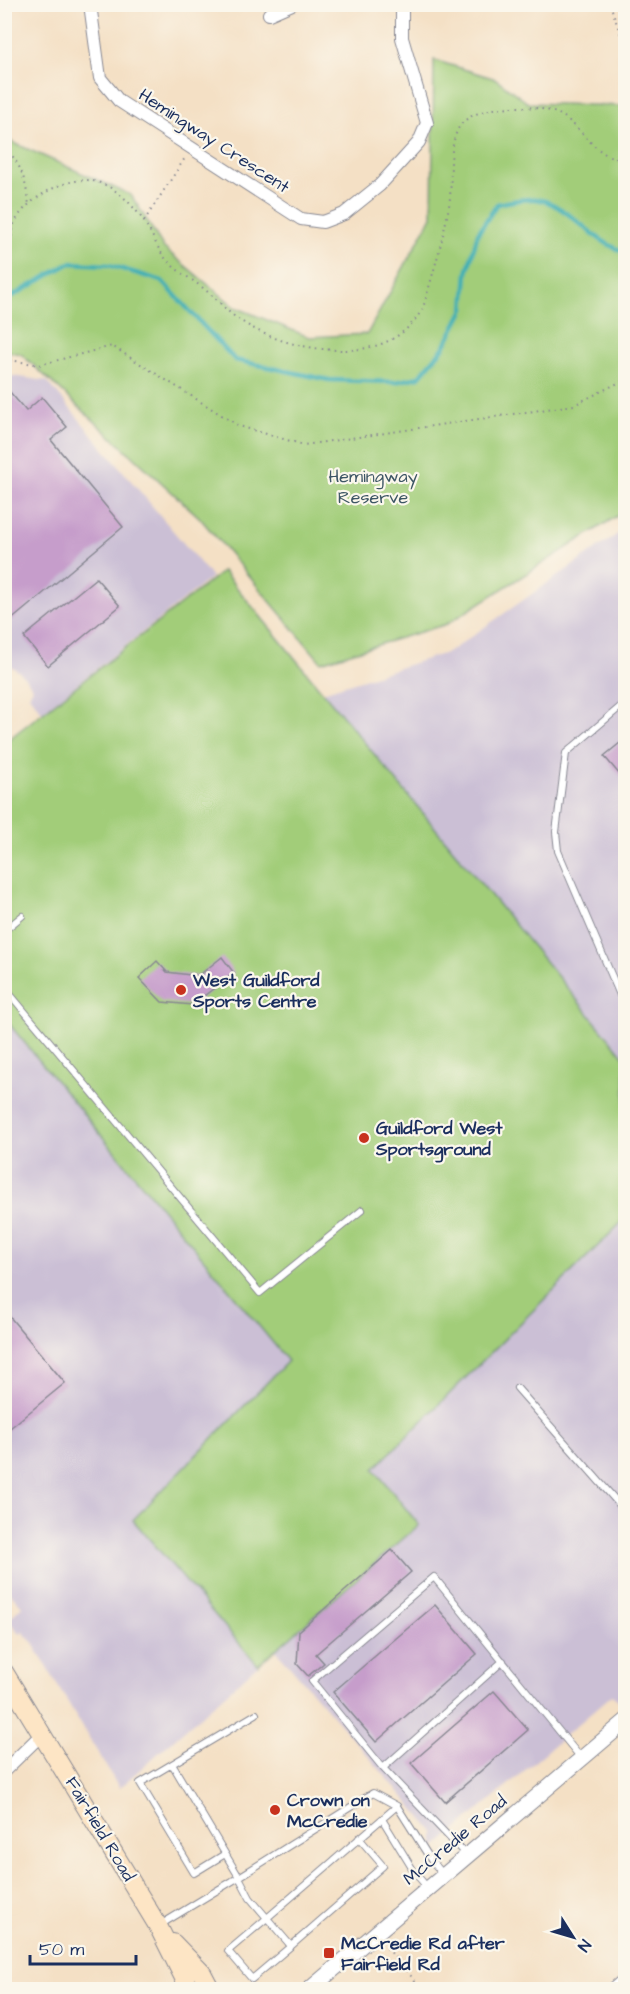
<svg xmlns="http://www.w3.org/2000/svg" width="630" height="1994" font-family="'Architects Daughter',sans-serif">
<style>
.industrial{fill:#cbbfd5}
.green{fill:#a2cd79;stroke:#5e7e6c;stroke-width:1.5}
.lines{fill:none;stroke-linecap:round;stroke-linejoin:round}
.stream{stroke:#3eafb5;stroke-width:4.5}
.building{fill:#c69dcb}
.service-casing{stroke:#888892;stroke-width:8}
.minor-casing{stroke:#888892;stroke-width:14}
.tertiary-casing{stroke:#888892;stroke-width:17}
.secondary-casing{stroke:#888892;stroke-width:20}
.path{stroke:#888892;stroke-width:2;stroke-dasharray:1.5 4.5;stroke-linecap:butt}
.service{stroke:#fff;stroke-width:6}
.minor{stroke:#fff;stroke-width:12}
.tertiary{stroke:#fff;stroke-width:15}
.secondary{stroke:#fde5c5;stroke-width:18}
.poi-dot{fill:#c8321e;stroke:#fbf7ec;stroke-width:2}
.labels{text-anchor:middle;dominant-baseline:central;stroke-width:4.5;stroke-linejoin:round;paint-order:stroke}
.street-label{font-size:18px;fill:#1b2f5e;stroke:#fbf7ec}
.park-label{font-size:18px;fill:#3d5665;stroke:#fbf7ec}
.poi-label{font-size:18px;font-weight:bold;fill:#1b2f5e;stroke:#fbf7ec;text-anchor:start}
</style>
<rect width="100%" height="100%" fill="#fbf7ec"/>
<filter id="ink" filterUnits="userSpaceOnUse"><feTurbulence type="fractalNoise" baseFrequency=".0167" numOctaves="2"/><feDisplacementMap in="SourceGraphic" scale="12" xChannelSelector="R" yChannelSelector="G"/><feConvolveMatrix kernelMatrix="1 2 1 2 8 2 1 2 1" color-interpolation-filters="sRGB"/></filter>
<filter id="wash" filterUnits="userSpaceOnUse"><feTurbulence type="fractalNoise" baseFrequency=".008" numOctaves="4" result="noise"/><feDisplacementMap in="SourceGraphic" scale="24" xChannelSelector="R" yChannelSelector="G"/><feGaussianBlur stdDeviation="1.35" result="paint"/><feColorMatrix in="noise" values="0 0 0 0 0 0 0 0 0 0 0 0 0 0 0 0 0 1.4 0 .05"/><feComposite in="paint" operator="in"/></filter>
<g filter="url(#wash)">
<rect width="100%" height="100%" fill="#f4e0c5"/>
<!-- industrial -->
<path class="industrial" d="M5 375 47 381 212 577 42 712 29 695 33 688 21 673 5 662Z
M625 529V1062L310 696 449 652Z
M5 1019 288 1361 133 1519 258 1665 119 1788 32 1642 23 1632 20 1634 8 1620 22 1606 7 1589 5 1590Z
M625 1219V1706L612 1695 434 1849V1832L275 1649 418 1525 374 1469Z"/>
<!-- green -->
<path class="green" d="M434 60 496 79 528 103 625 106V511L447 624 321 662 199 517 21 354 5 351V139L131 195 164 248 235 307 309 337 367 334 432 216Z
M223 571 625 1058V1219L374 1469 419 1525 258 1665 133 1520 288 1361 5 1019V742Z"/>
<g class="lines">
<!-- stream -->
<path class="stream" d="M4 301 70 263 109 265 162 281 235 360 329 380 395 382 419 377 444 347 464 309 467 273 478 233 497 204C509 202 522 198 534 199 565 200 593 244 626 252"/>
</g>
<g id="blocks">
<!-- building -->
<path class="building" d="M4 385 26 411 42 397 67 427 51 440 123 527 4 626Z
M96 578 120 606 48 666 24 637Z
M626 738V782L604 756Z
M222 957 234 973 192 1005 162 1002 139 978 157 961 167 972 198 976Z
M4 1310 65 1383 4 1433Z
M392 1550 411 1572 316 1654 324 1663 308 1676 297 1664 299 1631Z
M435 1605 477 1654 376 1742 333 1692Z
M494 1691 528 1730 445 1802 411 1763Z"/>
</g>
</g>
<g filter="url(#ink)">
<use href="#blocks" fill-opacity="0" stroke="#888892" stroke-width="1.5"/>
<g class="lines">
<defs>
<path id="service" d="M626 702 566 753 556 832 558 851 626 1009
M4 931 22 916
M4 987 260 1293 362 1210
M517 1388 626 1512
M256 1714 172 1764 239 1877 373 1793 397 1806 431 1860 443 1874
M172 1764 140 1783 194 1873 225 1854
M383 1768 503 1661
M382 1819 415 1873 427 1887
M467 1856 383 1768 312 1681 434 1577 581 1758
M160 1925 239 1877 250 1898 267 1918 397 1806
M291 1946 252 1979 228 1951 267 1918 291 1946 383 1866 359 1838"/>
<path id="minor" d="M90 4 100 78 119 101 301 219 323 222 344 214 380 185 419 142 427 123 402 38V4
M269 14 292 4
M4 1771 43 1733
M612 1990 626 1978"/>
<path id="tertiary" d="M309 1990 626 1721"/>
<path id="secondary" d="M4 1672 158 1926 190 1990
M173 1943 202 1973 211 1990"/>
</defs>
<!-- service casing -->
<use href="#service" class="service-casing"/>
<!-- minor casing -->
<use href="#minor" class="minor-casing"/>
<!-- tertiary casing -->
<use href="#tertiary" class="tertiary-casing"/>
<!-- secondary casing -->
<use href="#secondary" class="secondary-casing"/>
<!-- path -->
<path class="path" d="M610 4 626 50
M4 148C22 162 26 184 29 205
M144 221 185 158
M4 259C13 248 10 236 14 224 24 201 60 180 85 180 113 181 135 206 148 228 154 238 158 250 166 259 178 273 196 281 209 293 216 298 222 306 229 312 261 339 307 351 348 350 381 349 407 336 423 308 433 274 443 240 449 206 453 181 447 152 458 129 471 102 542 102 564 117 584 130 599 162 626 158
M4 359 39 365 112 346 239 426 304 445 574 405 626 379
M387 1948 423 1990"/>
<!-- service -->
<use href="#service" class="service"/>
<!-- minor -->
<use href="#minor" class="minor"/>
<!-- tertiary -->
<use href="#tertiary" class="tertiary"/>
<!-- secondary -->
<use href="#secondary" class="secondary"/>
</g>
</g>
<!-- markers -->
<g class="poi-dot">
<circle cx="181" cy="990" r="6"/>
<circle cx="364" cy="1138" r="6"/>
<circle cx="275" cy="1810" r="6"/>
<rect x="323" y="1947" width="12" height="12" rx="3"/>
</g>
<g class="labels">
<!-- street labels -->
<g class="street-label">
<text transform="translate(214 141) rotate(33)">Hemingway Crescent</text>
<text transform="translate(100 1829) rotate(59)">Fairfield Road</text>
<text transform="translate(455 1840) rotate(-40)">McCredie Road</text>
</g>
<!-- park labels -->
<g class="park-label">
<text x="373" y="476">Hemingway<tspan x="373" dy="21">Reserve</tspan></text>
</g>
<!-- poi labels -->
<g class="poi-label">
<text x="193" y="980">West Guildford<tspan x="193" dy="21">Sports Centre</tspan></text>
<text x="376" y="1128">Guildford West<tspan x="376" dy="21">Sportsground</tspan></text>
<text x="287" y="1800">Crown on<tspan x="287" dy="21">McCredie</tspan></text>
<text x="341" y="1943">McCredie Rd after<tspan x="341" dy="21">Fairfield Rd</tspan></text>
</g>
</g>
<!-- margin -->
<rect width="630" height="1994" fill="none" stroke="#fbf7ec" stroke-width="24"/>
<!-- north arrow -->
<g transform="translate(573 1937) rotate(127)" stroke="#fbf7ec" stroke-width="4.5" paint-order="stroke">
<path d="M0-4.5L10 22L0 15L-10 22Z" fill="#1b2f5e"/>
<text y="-9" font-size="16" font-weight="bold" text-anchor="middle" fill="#1b2f5e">N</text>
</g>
<!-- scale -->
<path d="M30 1955v9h106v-9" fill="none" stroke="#1b2f5e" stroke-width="3"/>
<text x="39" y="1955" font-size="18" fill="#1b2f5e" stroke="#fbf7ec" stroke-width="4.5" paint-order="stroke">50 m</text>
</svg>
